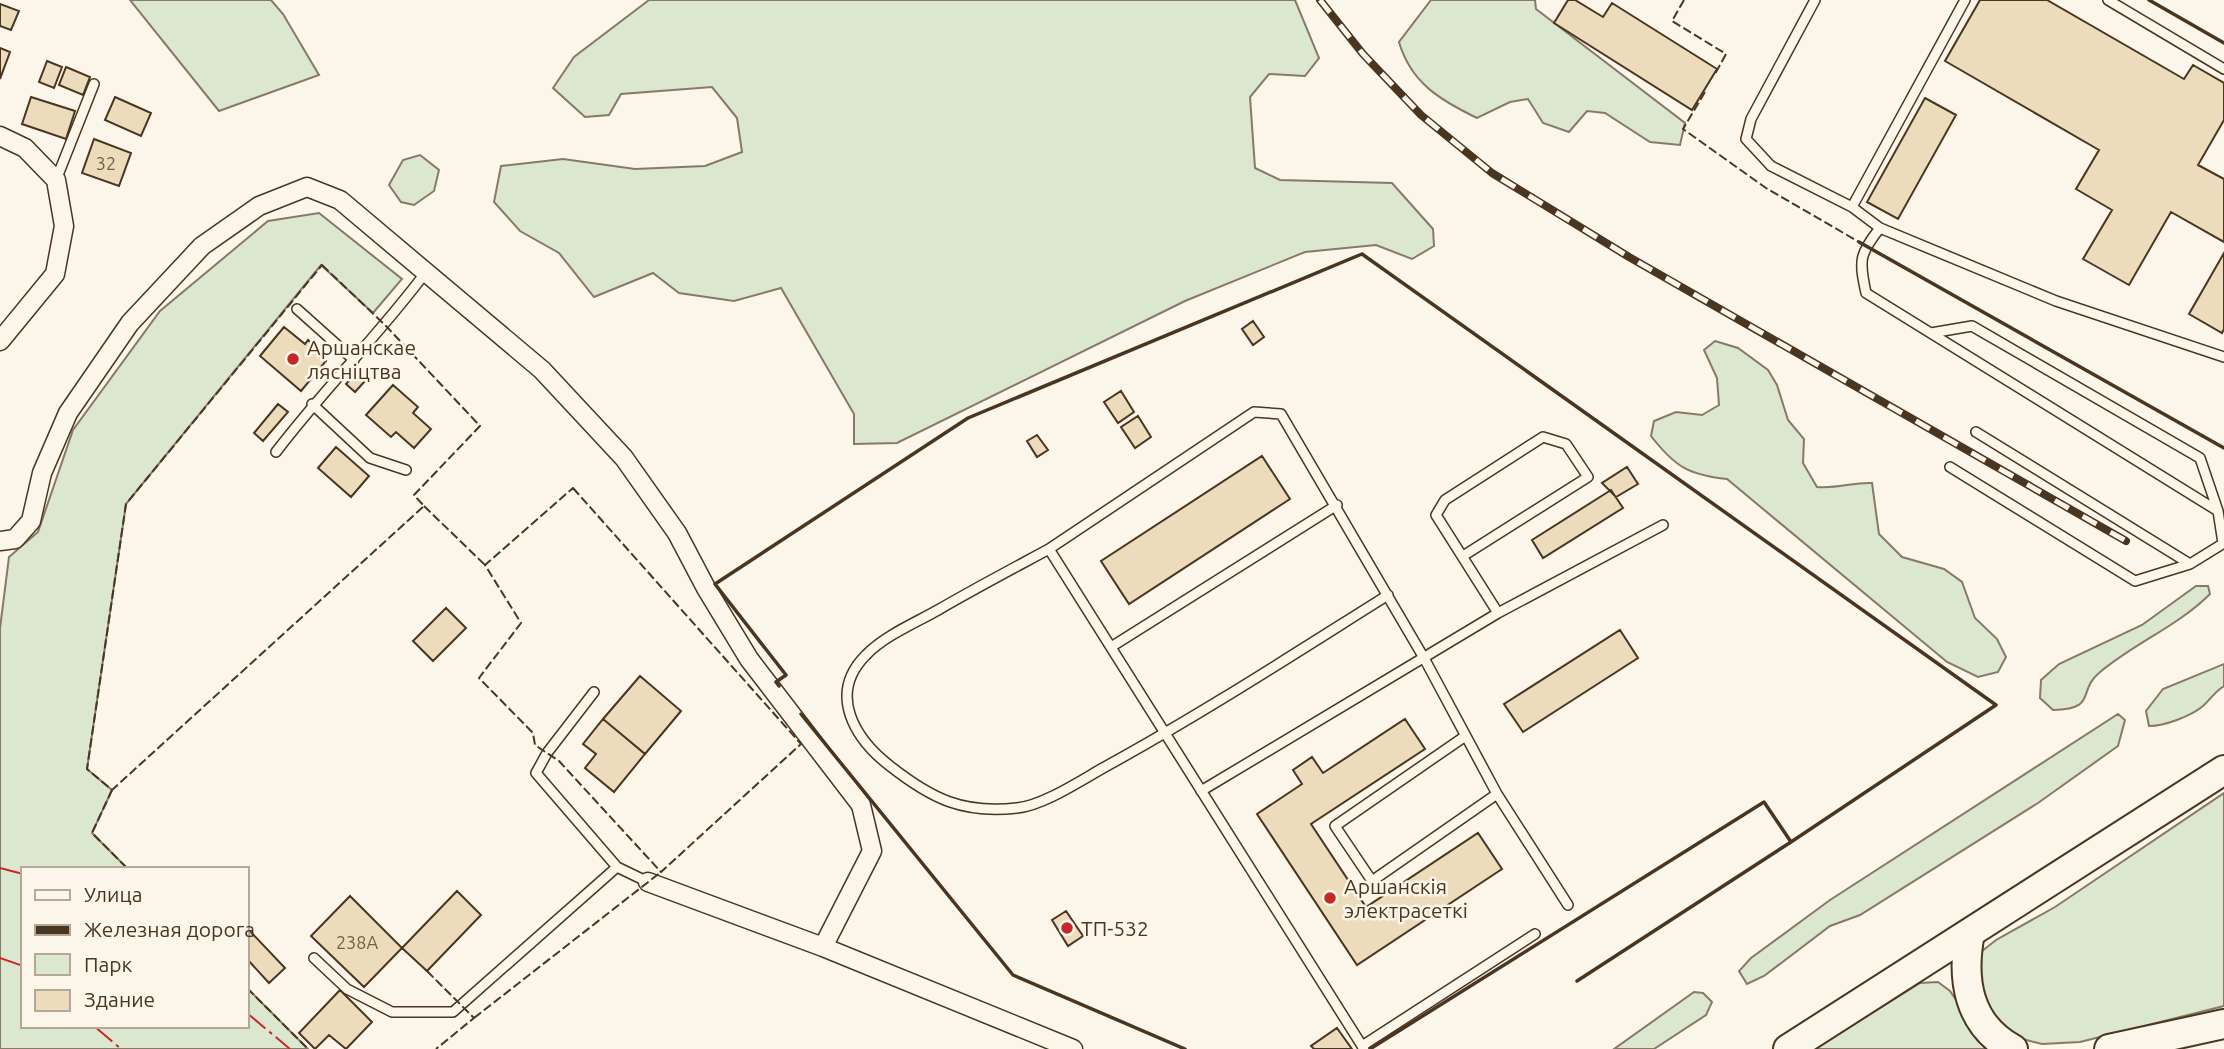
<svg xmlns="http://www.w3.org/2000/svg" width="2224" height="1049" font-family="Ubuntu,sans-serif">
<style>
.green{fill:#dce7d0;stroke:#887966;stroke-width:2}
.building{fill:#ecdcbc;stroke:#4a3520;stroke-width:2}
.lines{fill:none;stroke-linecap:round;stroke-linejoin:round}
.service-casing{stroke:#4a3520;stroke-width:12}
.minor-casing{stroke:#4a3520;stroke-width:21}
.trunk-casing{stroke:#4a3520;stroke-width:32}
.service{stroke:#fbf6e9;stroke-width:9}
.minor{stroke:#fbf6e9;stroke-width:18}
.trunk{stroke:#fbf6e9;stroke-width:28}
.rail-casing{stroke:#4a3520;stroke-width:8}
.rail{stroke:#fbf6e9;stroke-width:5;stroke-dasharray:16;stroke-linecap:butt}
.fence{stroke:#4a3520;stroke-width:2;stroke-dasharray:9 3.5;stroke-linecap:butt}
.wall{stroke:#4a3520;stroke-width:3.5}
.power{stroke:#c62828;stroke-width:2;stroke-dasharray:24 5 3.5 5;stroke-linecap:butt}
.poi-dot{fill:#c62828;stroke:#fbf6e9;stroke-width:2.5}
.labels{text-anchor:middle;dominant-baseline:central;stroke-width:5;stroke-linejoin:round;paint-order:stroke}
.number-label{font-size:18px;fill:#725f47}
.poi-label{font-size:21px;fill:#4a3520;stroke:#fbf6e9;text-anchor:start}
</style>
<rect width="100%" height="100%" fill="#fbf6e9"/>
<!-- green -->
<path class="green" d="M130 0H271L283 14 319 75 219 111Z
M649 0H1295L1319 58 1305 76 1269 74 1250 97 1255 168 1280 180 1392 183 1433 229 1434 246 1412 259 1376 245 1305 252 1185 301 897 443 854 444V414L781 288 734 301 679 293 653 273 594 297 559 253 520 231 494 202 501 166 563 159 635 169 705 166 742 152 737 118 712 87 621 94 609 115 585 117 553 88 574 57Z
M1431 0H1535L1536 9 1685 123 1680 145 1650 142 1605 113 1587 111 1569 132 1543 123 1528 99 1510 102 1477 118C1440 100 1411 83 1399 42Z
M420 155 439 170 434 191 414 205 401 202 389 185 403 160Z
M319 213 402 279 373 313 321 265 126 504 87 769 112 790 92 833 128 869H23V1026H247V988L308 1049H0V628L9 557 38 532 73 430 160 311 268 221Z
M1715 341 1738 348 1768 370 1777 385 1788 420 1804 439 1803 463 1817 487C1837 489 1853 482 1872 483L1879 534 1902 557 1944 569 1962 582 1975 618 1997 639 2006 657 1998 672 1978 677 1947 662 1727 479C1689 475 1675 467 1651 436L1654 421 1676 412 1702 415 1719 405 1717 378 1704 350Z
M2196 586H2208L2210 594C2177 627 2134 643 2099 673 2077 691 2098 709 2053 710L2040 698 2041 680 2059 664 2142 625Z
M2224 664V686C2214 692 2211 699 2203 706 2191 716 2165 726 2149 726L2146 711 2163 689Z
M2118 714 2125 720 2118 746 2038 803 1860 915 1830 926 1764 976 1747 984 1739 971 1751 958 1830 900Z
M2224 793V1006L2080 1042 2042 1044 2011 1036 1986 1012 1975 969 1982 951 1996 940 2055 907Z
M1938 982 1950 991 1989 1049H1814L1920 983Z
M1694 992 1703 993 1712 1002 1706 1015 1654 1049H1614Z"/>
<!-- building -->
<path class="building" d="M1568 0H1575L1603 17 1612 3 1717 69 1692 110 1554 23Z
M1980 0H2047L2184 79 2193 65 2224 83V120L2198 165 2224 179V242L2171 212 2129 285 2083 259 2112 210 2076 189 2099 150 1945 61Z
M0 4 19 11 11 30 0 26Z
M0 48 10 52 0 79Z
M47 61 62 67 54 88 39 82Z
M66 67 90 77 83 95 59 85Z
M31 97 75 111 66 139 22 124Z
M115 97 151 113 141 136 105 120Z
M1925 98 1956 115 1898 219 1867 202Z
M94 139 131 153 119 186 82 173Z
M2224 253V329L2222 333 2189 314Z
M1253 321 1264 337 1253 345 1242 329Z
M284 327 305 344 308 340 318 349 315 352 326 361 301 391 260 356Z
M356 373 365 381 355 392 346 384Z
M393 385 418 407 413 413 431 429 414 448 396 432 391 437 366 415Z
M1121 391 1134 412 1118 423 1104 402Z
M278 404 288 412 263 441 254 433Z
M1138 416 1151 437 1135 448 1121 427Z
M1037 435 1048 450 1037 457 1027 441Z
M336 447 369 476 351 497 318 468Z
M1262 456 1290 499 1129 604 1101 561Z
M1627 467 1638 484 1616 497 1602 483Z
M1611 490 1623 508 1543 558 1532 540Z
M446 608 466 628 433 661 413 641Z
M1620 630 1638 658 1523 732 1504 704Z
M640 676 681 711 645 754 603 719Z
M603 719 645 754 614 792 585 768 596 754 583 744Z
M1405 719 1425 749 1311 824 1366 907 1478 833 1502 869 1357 965 1257 814 1302 784 1293 770 1312 757 1323 773Z
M457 891 481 915 427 971 402 948Z
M350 896 402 948 364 987 311 936Z
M1066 911 1083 936 1068 946 1052 920Z
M247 928 285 968 269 983 247 959Z
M340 990 372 1022 346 1049 329 1035 315 1049 299 1033Z
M1337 1028 1352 1049H1314L1311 1046Z"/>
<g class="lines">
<defs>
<path id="service" d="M1815 0 1751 119 1746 139 1771 166 1852 207
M1965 0 1852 207 1880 228 2056 301 2224 357
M2108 0 2224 69
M56 180 94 84
M1880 228C1859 254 1859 261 1866 293L2218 511 2223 543
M297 309 354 360
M1931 333 1972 326 2200 458 2218 511
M312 404 370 458 406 470
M1976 432 2190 564 2224 543
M276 452C324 389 379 335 426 272
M1950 467 2135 581 2190 564
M1049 549C1012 569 974 589 938 610 915 623 884 636 866 655 827 694 855 739 890 766 932 799 963 814 1017 808 1042 806 1080 781 1103 768 1200 715 1294 654 1388 595
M1463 556 1588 477 1566 444 1543 437 1445 500 1436 515 1498 613
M1111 647 1337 505
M594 692 547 753 536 773 617 867
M1464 737 1335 826 1372 881 1497 794
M1201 791 1498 613 1663 525
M314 958 347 989 392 1012H453L617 867 648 882
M1362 1046 1535 934
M1364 1049 1049 549 1254 412 1281 414 1424 658 1497 794 1568 905"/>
<path id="minor" d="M0 136 25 148 56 180 64 226 55 274 0 341
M0 541 15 539 31 521 42 473 68 413 130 323 202 246 259 206 307 187 340 200 542 370 624 458 677 533 706 588 749 659 861 805 872 851 823 947
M648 882 823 947 1073 1049"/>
<path id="trunk" d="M1970 933C1961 979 1968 1025 2013 1049
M1788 1049 2224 770
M2109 1049 2224 1024"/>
</defs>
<!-- service casing -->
<use href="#service" class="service-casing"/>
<!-- minor casing -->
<use href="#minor" class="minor-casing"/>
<!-- trunk casing -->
<use href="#trunk" class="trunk-casing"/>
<!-- service -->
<use href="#service" class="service"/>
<!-- minor -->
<use href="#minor" class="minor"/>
<!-- trunk -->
<use href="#trunk" class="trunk"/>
<defs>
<path id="rail" d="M1320 0 1363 54 1421 115 1492 173 1629 257 2126 541"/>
</defs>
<!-- rail casing -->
<use href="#rail" class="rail-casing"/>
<!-- rail -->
<use href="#rail" class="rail"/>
<!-- fence -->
<path class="fence" d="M1684 0 1672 21 1726 54 1715 74
M1705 92 1683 129 1766 188 1859 242
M322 265 386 326 480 426 414 495 424 506 112 790 87 769 126 504Z
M573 488 801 744 661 872 559 761 535 745 533 733 479 678 521 623 485 565Z
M424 506 485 565
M112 790 92 833 128 869
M427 971 474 1018 436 1049
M247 988 308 1049
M474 1018 661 872"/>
<!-- wall -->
<path class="wall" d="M2149 0 2224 43
M1859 242 2224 448
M779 686 776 682 786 675 715 584 968 418 1362 254 1996 705 1791 842 1764 802 1370 1049
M801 714 1013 975 1185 1049
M1577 981 1791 842"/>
<!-- power -->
<path class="power" d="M0 868 23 874
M0 958 23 966
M247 1013 290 1049
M94 1026 121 1049"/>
</g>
<!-- markers -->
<g class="poi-dot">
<circle cx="293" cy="359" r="7"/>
<circle cx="1330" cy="898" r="7"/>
<circle cx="1067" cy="928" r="7"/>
</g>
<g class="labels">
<!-- number labels -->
<g class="number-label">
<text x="106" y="163">32</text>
<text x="357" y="942">238А</text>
</g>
<!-- poi labels -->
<g class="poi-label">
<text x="307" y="347">Аршанскае<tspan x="307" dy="24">лясніцтва</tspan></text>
<text x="1344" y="886">Аршанскія<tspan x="1344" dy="24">электрасеткі</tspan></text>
<text x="1081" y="928">ТП-532</text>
</g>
</g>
<!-- legend -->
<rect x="21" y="867" width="228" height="161" fill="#fbf6e9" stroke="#b4a999" stroke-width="2"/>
<rect x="35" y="890" width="35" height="10" fill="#fbf6e9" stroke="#b4a999" stroke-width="2"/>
<text x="84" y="902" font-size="21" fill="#4a3520">Улица</text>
<rect x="35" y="925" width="35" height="10" fill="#4a3520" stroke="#b4a999" stroke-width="2"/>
<text x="84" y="937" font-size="21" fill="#4a3520">Железная дорога</text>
<rect x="35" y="954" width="35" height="21" fill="#dce7d0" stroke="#b4a999" stroke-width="2"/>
<text x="84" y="972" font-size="21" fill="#4a3520">Парк</text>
<rect x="35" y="990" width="35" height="21" fill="#ecdcbc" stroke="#b4a999" stroke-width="2"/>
<text x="84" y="1007" font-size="21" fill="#4a3520">Здание</text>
</svg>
